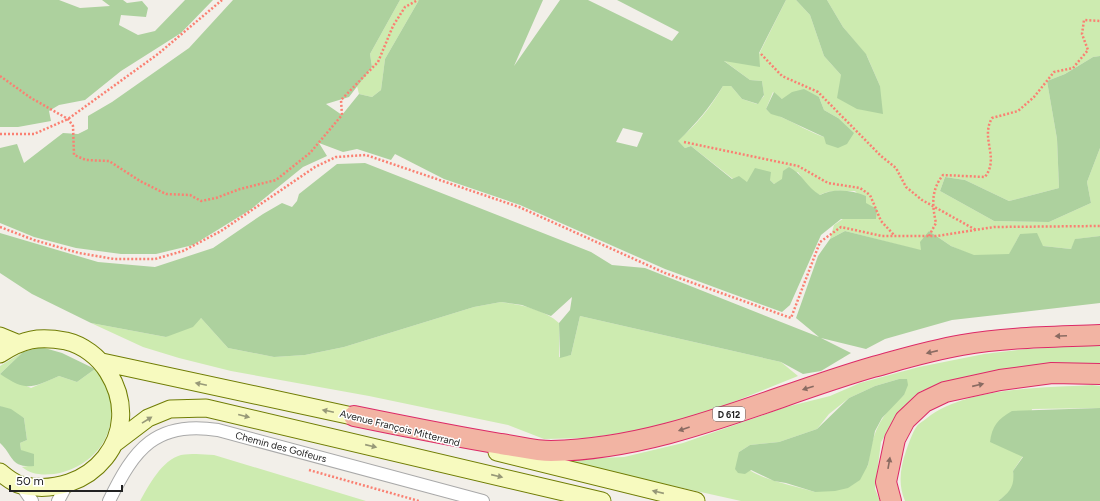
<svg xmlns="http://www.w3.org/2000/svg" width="1100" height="501" font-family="Figtree,sans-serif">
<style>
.grass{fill:#cdebb0;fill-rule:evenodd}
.forest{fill:#add19e;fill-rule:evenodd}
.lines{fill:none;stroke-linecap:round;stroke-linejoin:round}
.minor-casing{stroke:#a9a9a9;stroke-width:14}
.secondary-casing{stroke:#707d05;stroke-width:19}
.trunk-casing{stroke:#dc2a67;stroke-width:22}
.path{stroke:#fa8072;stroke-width:2.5;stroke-dasharray:2 2;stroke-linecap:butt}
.minor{stroke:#fff;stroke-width:12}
.secondary{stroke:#f7fabf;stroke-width:17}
.trunk{stroke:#f2b4a3;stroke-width:20}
.oneway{fill:#8a6b62}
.oneway2{fill:#979978}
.labels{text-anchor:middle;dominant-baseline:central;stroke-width:3;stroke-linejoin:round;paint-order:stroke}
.shield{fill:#fff;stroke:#646464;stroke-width:1}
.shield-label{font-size:9px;font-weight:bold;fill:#222}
.street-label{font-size:10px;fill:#222;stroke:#fff}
</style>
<rect width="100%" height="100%" fill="#f2efe9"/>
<!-- grass -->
<path class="grass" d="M400 0H419L385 59 381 90 372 97 359 94 357 86 372 67 370 54Z
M786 0H796L810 15 824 56 841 75 880 86 867 56 843 27 827 0H1100V56L1093 57 1065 74 1047 81 1057 139 1059 188 1009 201 965 180 945 177 940 191 994 221 1049 222 1091 203 1087 182 1100 148V236L1076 239 1071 249 1043 246 1020 234 1009 255 974 256 951 246 929 231 922 251 845 231 830 239 834 225 866 203 855 191C843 191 830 189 820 195L810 190 798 172 774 184 770 180 747 182 733 179 691 146 685 148 677 141C696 126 711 107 723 86H731L742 99 757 104 764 96 762 81 750 80 723 60 759 54ZM773 92 782 99 819 97 824 110 838 118 824 137C809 132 797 124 783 118 776 114 771 114 766 109Z
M501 302C521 305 543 309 559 323V357L571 355 580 316 781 362 798 376 701 415 652 429 586 438 544 439 508 425 369 396 231 371 179 358 143 347 91 323 166 337 201 318 228 348 274 357 305 355 344 347 474 307Z
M1100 345V367L957 380 921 391 900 411 881 442 875 489 880 501H741L557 460 624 457 683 443 786 407 830 396 860 383 919 367 984 354 1026 349ZM899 379 904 395C879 416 872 434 868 466L815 492C796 486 767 481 751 471 746 467 743 457 739 452L750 445 779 442 817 429 829 414 849 398 875 386Z
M23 352 0 374 31 388 59 376 77 382 95 369C98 373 102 376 105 381 107 385 108 391 109 395 120 435 92 468 54 474 42 475 32 475 22 467L34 465 21 450 20 443 27 440 24 418 0 406V366Z
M1092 385 1100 386V408L1032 409 1023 456 1013 471 1015 481 1011 491 998 501H905C898 485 900 468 906 451 909 443 912 433 917 426 919 423 924 421 927 418 967 387 1042 388 1092 385Z
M196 454 214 455 366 501H140C149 485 162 460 181 455 186 454 191 454 196 454Z"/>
<!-- forest -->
<path class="forest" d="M0 0H59L80 8 110 6 102 0H123L127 3 142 1 148 8 146 17 121 15 119 25 138 35 155 31 185 0H213L181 33 121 71 85 100 59 105 49 111 51 121 18 127H0Z
M233 0H400L370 54 372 67 349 97 326 104 342 115 359 94 372 97 381 90 385 59 419 0H543L514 66 560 0H588L672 41 679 32 617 0H786L759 53 760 67 724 61 750 80 762 81 764 95 758 104 742 99 731 86H723C710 107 695 125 678 141L685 148 691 146 732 179 739 176 747 182 755 168 771 172 770 180 774 184 782 179 783 171 789 167C803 174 806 187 820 195 834 188 852 190 866 196V203L877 209 876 219H841L821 235 790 305 782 312 665 269 520 205 444 179 395 154 391 160 357 149 343 152 319 143 327 156 303 167 250 210 193 245 156 254H121L76 248 34 237 0 223V148L17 144 24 163 63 133 78 134 88 129V116L112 102 189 48ZM623 128 643 133 637 147 616 142Z
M796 0H827L843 27 866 54 880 86 883 114 857 109 837 98 841 75 824 56 810 15Z
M1100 56V148L1087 182 1091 203 1049 222 994 221 940 191 945 177 965 180 1009 201 1059 188 1057 139 1047 81 1065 74 1093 57Z
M804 89 819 97 824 110 838 118 854 133 847 144 838 148 826 144 824 137 781 117 771 114 766 109 774 92 782 99 792 92Z
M365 163 591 252 612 265 645 268 819 337 796 318 818 256 830 239 845 231 921 250 920 242 929 231 951 246 974 255 1009 254 1020 234 1037 233 1043 246 1071 249 1075 239 1100 236V303L952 320 885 339 866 349 821 338 851 353 821 371 803 374 781 362 580 316 571 355 560 358 559 323 570 310 572 297 551 316 522 305 501 302 474 307 344 347 305 355 274 357 228 348 201 318 193 327 166 337 91 323 32 294 0 273V233L98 262 155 267 213 248 263 214 282 203 292 207 297 201 299 194 337 164Z
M41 347 62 353 95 369 77 382 59 376C31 388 27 392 0 374L23 352Z
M899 379H907L908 385 904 395 882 418 875 431 868 465 860 480 848 488 835 491 815 492 786 483 774 481 751 470 745 474 738 473 735 469 739 452 750 445 779 442 817 429 849 398 875 386Z
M0 406 11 409 24 418 27 440 20 443 21 450 34 454V466C10 468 14 456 0 443Z
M1100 408V501H998C1010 492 1015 486 1013 471L1023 457 990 442C992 426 998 419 1012 411Z"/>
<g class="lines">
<defs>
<path id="minor" d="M21 485 32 501
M58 501 66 486
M109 501C134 449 156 420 218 430L483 501"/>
<path id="secondary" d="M0 336 17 343
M0 354C23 339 38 336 66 341 83 345 99 357 108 372 147 434 90 501 21 485 13 483 6 477 0 472
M102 362 366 419
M115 443 148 418 170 409 206 408 602 501
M497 452 696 501"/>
<path id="trunk" d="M354 416C403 426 452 436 501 444 517 446 535 451 551 451 664 449 766 398 873 367 902 359 932 350 962 345 1007 337 1054 337 1100 335
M891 501 886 482 895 439 905 420 924 402 945 392 1000 380 1052 373 1100 374"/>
</defs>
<!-- minor casing -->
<use href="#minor" class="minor-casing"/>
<!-- secondary casing -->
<use href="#secondary" class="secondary-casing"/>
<!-- trunk casing -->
<use href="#trunk" class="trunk-casing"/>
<!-- path -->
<path class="path" d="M761 54 782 76 818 92 881 156 896 168 906 187 922 200 976 230
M0 76 31 98 68 119 73 126 74 155 86 160 109 161 140 181 166 194 190 195 201 201 216 198 240 189 276 180 310 153 342 115 341 100 378 62 393 26 405 7 418 0
M0 134H34L68 119 158 54 222 0
M684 142 798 166 828 183 860 188 870 195 881 221 894 235
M0 227 34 240 79 253 114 259H155L183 251 221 231 315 167 336 157 366 155 519 207 665 273 791 318 820 242 841 227 882 236H937L994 227 1100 226
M929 236 936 223C932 205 931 190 943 175L985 177C1000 157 980 139 992 118L1018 111 1034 97 1054 72 1073 68 1088 50 1082 34 1084 20 1100 21
M309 470 419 501"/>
<!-- minor -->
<use href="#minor" class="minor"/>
<!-- secondary -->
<use href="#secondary" class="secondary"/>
<!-- trunk -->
<use href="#trunk" class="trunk"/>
</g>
<!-- one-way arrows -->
<defs><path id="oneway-solid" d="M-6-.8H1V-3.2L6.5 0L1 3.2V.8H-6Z"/></defs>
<g class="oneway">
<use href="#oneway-solid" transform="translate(1061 336) rotate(177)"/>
<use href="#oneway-solid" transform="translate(932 352) rotate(167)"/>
<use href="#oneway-solid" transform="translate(978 385) rotate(-13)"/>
<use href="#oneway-solid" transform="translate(808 388) rotate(162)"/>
<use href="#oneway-solid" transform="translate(684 429) rotate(161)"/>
<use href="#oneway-solid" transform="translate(889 463) rotate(-80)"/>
</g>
<g class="oneway2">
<use href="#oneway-solid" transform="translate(201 384) rotate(-168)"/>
<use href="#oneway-solid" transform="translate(328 411) rotate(-168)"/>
<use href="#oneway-solid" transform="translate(244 416) rotate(14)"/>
<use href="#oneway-solid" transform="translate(147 420) rotate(-32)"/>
<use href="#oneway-solid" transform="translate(371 446) rotate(13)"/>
<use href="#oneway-solid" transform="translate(497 476) rotate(13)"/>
<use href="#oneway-solid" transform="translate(658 492) rotate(-167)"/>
</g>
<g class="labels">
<!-- shield labels -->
<rect class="shield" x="713" y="407" width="32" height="14" rx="3"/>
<g class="shield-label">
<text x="729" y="414">D 612</text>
</g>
<!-- street labels -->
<g class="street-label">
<text transform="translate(400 428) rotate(14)">Avenue François Mitterrand</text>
<text transform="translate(281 447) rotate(15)">Chemin des Golfeurs</text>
</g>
</g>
<!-- scale -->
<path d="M10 485v6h112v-6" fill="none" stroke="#222222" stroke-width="2"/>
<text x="16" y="485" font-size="12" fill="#222222" stroke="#ffffff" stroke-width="3" paint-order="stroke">50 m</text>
</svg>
